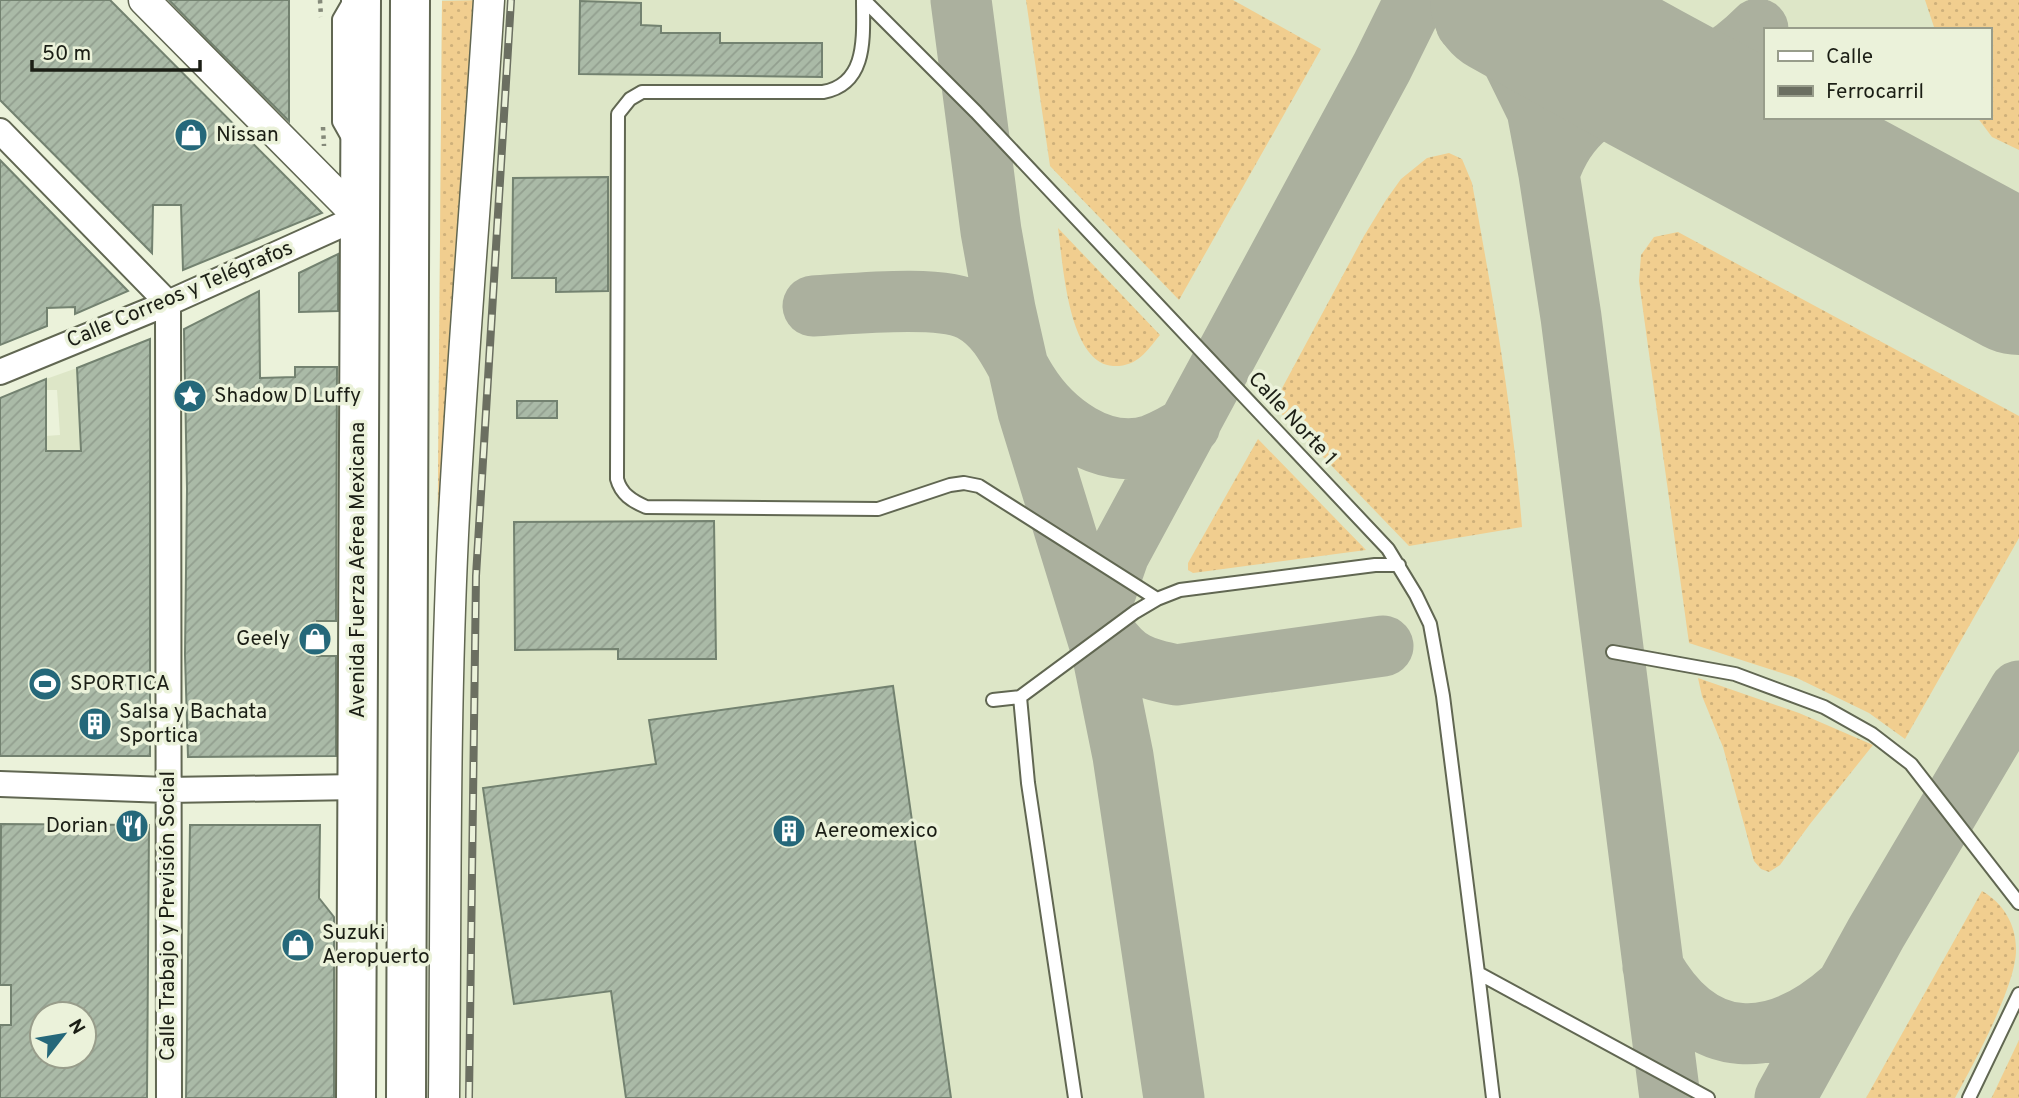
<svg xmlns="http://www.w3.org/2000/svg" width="2019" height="1098" font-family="Overpass,sans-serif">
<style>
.built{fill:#dde6c7;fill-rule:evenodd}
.grass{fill:url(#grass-dots)}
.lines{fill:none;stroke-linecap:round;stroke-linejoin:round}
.taxiway{stroke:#abb09e;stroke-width:61}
.runway{stroke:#abb09e;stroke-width:152}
.building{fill:url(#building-hatch);stroke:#738270;stroke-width:2;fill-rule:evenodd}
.service-casing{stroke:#616752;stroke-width:16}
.minor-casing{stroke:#616752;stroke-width:28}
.tertiary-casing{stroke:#616752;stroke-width:33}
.primary-casing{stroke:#616752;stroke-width:42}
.path{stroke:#848979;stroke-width:4.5;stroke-dasharray:3.5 5;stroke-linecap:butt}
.service{stroke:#fff;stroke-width:12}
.minor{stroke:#fff;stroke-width:24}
.tertiary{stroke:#fff;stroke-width:30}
.primary{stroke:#fff;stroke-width:38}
.rail-casing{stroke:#6b6f61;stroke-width:8}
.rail{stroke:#ebf2da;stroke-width:5;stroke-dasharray:16;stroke-linecap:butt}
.labels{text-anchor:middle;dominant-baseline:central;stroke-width:7;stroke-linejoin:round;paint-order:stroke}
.poi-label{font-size:21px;fill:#1b1e15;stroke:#ebf2da;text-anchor:start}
.street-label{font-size:21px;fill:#1b1e15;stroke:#ebf2da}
</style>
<defs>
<pattern id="grass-dots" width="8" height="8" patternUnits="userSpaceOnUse" patternTransform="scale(1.75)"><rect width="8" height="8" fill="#f1ce8f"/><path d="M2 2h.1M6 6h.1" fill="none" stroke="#ceb07a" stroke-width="1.8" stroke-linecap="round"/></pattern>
<pattern id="building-hatch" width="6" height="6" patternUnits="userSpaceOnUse" patternTransform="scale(1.75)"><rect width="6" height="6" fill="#aabaa7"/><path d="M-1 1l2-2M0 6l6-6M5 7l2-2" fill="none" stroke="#929f8f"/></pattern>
</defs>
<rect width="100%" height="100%" fill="#ebf2da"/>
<!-- built -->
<path class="built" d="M442 0H2019V1098H433ZM1765 30H1989V117H1765Z
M77 368 81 451H46L45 436 60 435 57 390H46V379Z"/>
<!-- grass -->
<path class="grass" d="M486 0 437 599 442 1Z
M1026 0H1233L1321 49 1179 300 1050 166Z
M1925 0H2019V150L1992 137 1977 117H1989V30H1935Z
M1449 153 1462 159 1472 183C1493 297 1513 411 1522 527L1409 546 1273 405 1364 236 1386 200 1401 179 1427 158Z
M1058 228 1160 335C1146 352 1137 367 1113 366 1068 363 1063 263 1058 228Z
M1678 232 2019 416V538L1905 739 1869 713 1797 678 1689 643 1639 281 1641 255 1654 237Z
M1258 439 1366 550 1193 573 1188 570V563Z
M1698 678 1799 713 1873 745 1810 824 1780 865 1769 872 1761 869 1754 861 1723 747 1702 696Z
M1982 891C2003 903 2016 924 2016 949 2017 984 1973 1065 1955 1098H1866Z
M2019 1040V1098H1991L1992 1097Z"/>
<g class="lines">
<!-- taxiway -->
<path class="taxiway" d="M961 0 991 231 1005 309 1028 411 1102 652 1123 756 1174 1098
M1483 0 1537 110 1549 174 1571 317 1670 1098
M1466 23C1530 13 1590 52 1646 78
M1610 55C1625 62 1639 71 1656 75 1694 83 1732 55 1758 29
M1779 117C1798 146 1820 167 1848 187
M1549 174C1565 126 1604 89 1657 97 1675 100 1692 107 1709 112
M813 306C852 304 941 294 972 311 1001 327 1011 356 1027 382 1052 422 1102 461 1152 445 1165 440 1178 433 1190 425
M1106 634C1126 663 1142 668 1176 675L1383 646
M1102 638 1103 600 1119 554 1382 67 1415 0
M1653 967C1702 1053 1774 1051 1844 989
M1785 1098 1876 933 2019 691"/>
<!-- runway -->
<path class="runway" d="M1506 0 1646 78 2019 279"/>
</g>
<!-- building -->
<path class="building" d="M0 0H110L322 213 183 270 181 205H153L152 253 0 100Z
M169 0H289V121L208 40Z
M580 1 641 3V25L661 26V33H720V43H822V77L579 74Z
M0 160 128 291 75 314V307L47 308V326L0 345Z
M608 177V291L556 292V278H512L513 178Z
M338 254V311L299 312V273Z
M259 291 260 378 295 377V367H337L336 621H317V656H336V756L188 757 185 655 187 489 184 329Z
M150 339V756H0V398L46 379V451H81L77 368Z
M517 401H557V418H517Z
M714 521 716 659H618V649L515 650 514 522Z
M893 686 951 1098H626L611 991 514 1004 483 788 656 764 649 720Z
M1 824 149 825 147 1098H0V1025H11V985H0ZM42 1014H84V1056H42Z
M190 825H320L319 898 334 917V1098H186Z"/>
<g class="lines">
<defs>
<path id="service" d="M863 0C863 36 868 84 823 92H642L630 99 618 114 617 479C621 494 632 501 646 507L878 509 950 485 964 483 979 486 1157 599
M864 0 976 112 1388 549 1416 595 1430 624 1443 696 1478 973
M348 138 339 122V19L350 0
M1613 652 1735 674 1824 707 1872 734 1911 764 2019 903
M1020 697 1028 783 1075 1098
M993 700 1020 697 1135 612 1157 599 1180 590 1375 565H1399
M1493 1098 1478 973 1708 1098
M1969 1098 2019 994"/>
<path id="minor" d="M0 131 168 303 169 1098
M0 372 168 303 359 217
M0 784 167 790 358 787"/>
<path id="tertiary" d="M144 0 359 217
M444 1098C446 910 444 722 453 535 462 356 478 178 489 0"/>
<path id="primary" d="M356 1098 361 0
M406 1098 410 0"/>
</defs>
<!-- service casing -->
<use href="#service" class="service-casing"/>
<!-- minor casing -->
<use href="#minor" class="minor-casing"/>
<!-- tertiary casing -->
<use href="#tertiary" class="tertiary-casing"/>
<!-- primary casing -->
<use href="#primary" class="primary-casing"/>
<!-- path -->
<path class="path" d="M320 0 321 17
M323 127 324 146"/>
<!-- service -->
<use href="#service" class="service"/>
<!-- minor -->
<use href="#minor" class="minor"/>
<!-- tertiary -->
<use href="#tertiary" class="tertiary"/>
<!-- primary -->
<use href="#primary" class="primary"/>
<defs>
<path id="rail" d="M469 1098 476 576 511 0"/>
</defs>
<!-- rail casing -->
<use href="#rail" class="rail-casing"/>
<!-- rail -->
<use href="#rail" class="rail"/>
</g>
<!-- icons -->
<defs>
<symbol id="shop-disc" viewBox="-11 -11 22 22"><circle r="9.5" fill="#25687a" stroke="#ebf2da"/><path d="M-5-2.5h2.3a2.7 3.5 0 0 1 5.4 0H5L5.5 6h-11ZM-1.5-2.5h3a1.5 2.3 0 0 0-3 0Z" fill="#fff"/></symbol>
<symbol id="sight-disc" viewBox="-11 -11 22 22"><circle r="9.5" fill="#25687a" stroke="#ebf2da"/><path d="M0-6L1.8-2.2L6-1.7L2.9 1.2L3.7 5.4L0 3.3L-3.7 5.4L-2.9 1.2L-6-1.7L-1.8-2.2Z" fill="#fff"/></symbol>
<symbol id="stadium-disc" viewBox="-11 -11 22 22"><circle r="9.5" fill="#25687a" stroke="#ebf2da"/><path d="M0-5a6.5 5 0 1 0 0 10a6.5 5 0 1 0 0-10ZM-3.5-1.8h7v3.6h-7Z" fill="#fff"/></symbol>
<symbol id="building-disc" viewBox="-11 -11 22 22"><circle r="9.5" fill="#25687a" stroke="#ebf2da"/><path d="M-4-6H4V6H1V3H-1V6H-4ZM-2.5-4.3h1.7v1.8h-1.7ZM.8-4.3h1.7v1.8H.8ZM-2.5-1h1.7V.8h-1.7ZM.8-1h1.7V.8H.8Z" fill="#fff"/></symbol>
<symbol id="restaurant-disc" viewBox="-11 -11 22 22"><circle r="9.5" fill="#25687a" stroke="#ebf2da"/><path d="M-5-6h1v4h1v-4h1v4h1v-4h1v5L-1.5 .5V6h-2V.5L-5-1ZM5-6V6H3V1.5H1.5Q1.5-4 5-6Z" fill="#fff"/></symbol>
</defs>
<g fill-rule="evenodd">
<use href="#shop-disc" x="172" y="116" width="38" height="38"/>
<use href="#sight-disc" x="171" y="377" width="38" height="38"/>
<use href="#shop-disc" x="296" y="620" width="38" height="38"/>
<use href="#stadium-disc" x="26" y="665" width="38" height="38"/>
<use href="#building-disc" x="76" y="705" width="38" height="38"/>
<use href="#restaurant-disc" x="113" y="807" width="38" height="38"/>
<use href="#building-disc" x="770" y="812" width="38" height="38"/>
<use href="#shop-disc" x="279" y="926" width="38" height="38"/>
</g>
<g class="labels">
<!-- poi labels -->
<g class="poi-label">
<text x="216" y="135">Nissan</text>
<text x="214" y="396">Shadow D Luffy</text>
<text x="290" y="639" text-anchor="end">Geely</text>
<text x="70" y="684">SPORTICA</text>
<text x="119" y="712">Salsa y Bachata<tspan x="119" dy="24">Sportica</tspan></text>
<text x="108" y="826" text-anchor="end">Dorian</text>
<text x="814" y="831">Aereomexico</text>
<text x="322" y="933">Suzuki<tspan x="322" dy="24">Aeropuerto</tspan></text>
</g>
<!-- street labels -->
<g class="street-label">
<text transform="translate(180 295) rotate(-23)">Calle Correos y Telégrafos</text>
<text transform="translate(1292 419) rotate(47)">Calle Norte 1</text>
<text transform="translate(358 570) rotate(-90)">Avenida Fuerza Aérea Mexicana</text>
<text transform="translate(168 916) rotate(-90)">Calle Trabajo y Previsión Social</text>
</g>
</g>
<!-- legend -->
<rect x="1764" y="28" width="228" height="91" fill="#ebf2da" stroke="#989d8b" stroke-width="2"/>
<rect x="1778" y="51" width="35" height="10" fill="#ffffff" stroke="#989d8b" stroke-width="2"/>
<text x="1826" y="63" font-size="21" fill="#1b1e15">Calle</text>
<rect x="1778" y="86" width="35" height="10" fill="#6b6f61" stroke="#989d8b" stroke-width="2"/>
<text x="1826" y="98" font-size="21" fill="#1b1e15">Ferrocarril</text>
<!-- north arrow -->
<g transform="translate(63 1035) rotate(59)"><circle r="33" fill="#ebf2da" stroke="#989d8b" stroke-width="2"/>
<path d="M0-5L12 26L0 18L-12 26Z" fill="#25687a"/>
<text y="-10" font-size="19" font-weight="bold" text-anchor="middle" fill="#1b1e15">N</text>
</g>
<!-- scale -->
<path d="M32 60v10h168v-10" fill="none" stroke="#1b1e15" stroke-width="3.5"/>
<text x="42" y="60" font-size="21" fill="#1b1e15" stroke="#ebf2da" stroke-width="5" paint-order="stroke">50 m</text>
</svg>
